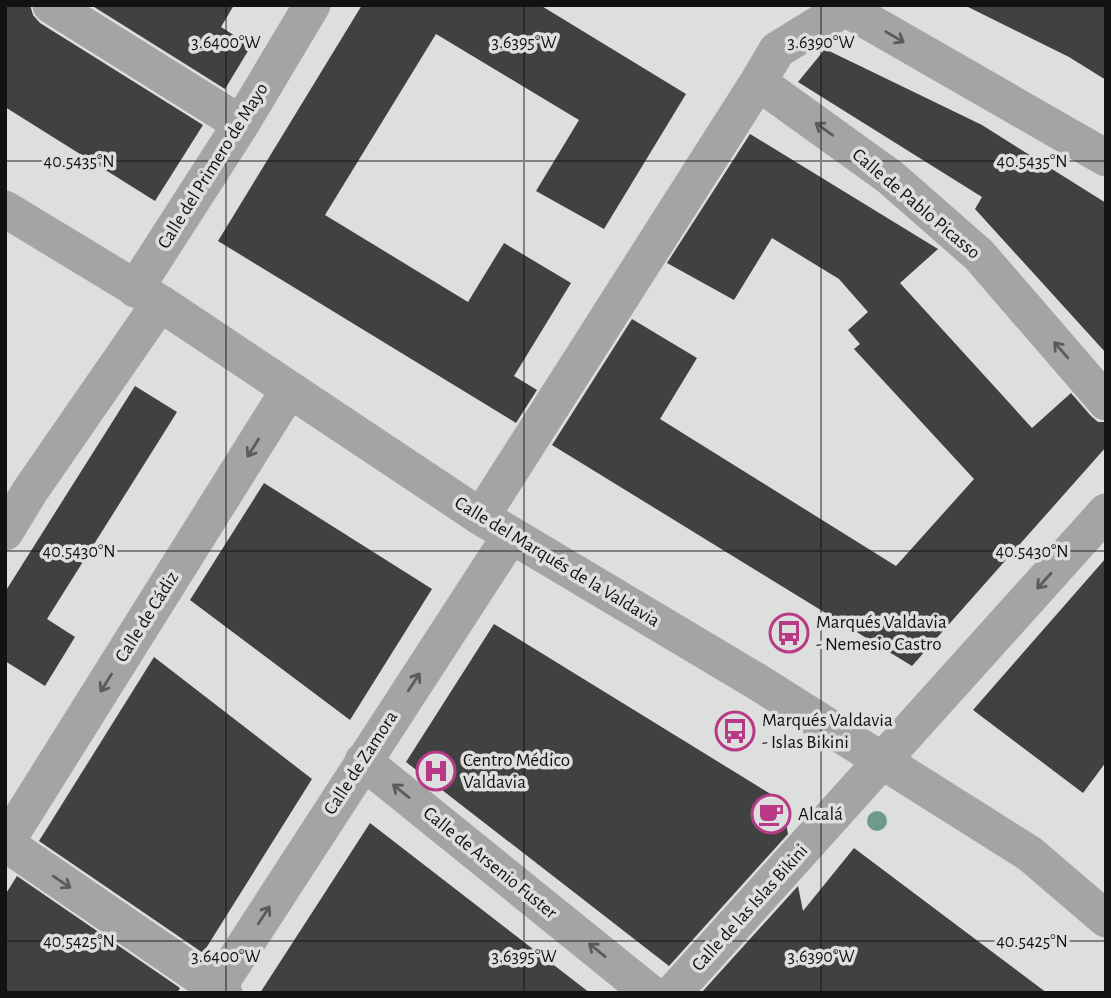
<svg xmlns="http://www.w3.org/2000/svg" width="1111" height="998" font-family="'Alegreya Sans',sans-serif">
<style>
.building{fill:#3f4241}
.lines{fill:none;stroke-linecap:round;stroke-linejoin:round}
.street{stroke:#a3a5a4;stroke-width:37}
.tree{fill:#6c9b8d}
.oneway{stroke:#5a5c5b}
.ticks{fill:none;stroke:#111212;stroke-width:2;stroke-opacity:0.45}
.labels{text-anchor:middle;dominant-baseline:central;stroke-width:7;stroke-linejoin:round;paint-order:stroke}
.street-label{font-size:19px;fill:#111212;stroke:#dcdfde}
.poi-label{font-size:19px;fill:#111212;stroke:#dcdfde;text-anchor:start}
.ticks-label{font-size:18px;text-anchor:middle;fill:#111212;stroke:#dcdfde;stroke-width:7;stroke-linejoin:round;paint-order:stroke}
</style>
<rect width="100%" height="100%" fill="#dcdfde"/>
<!-- building -->
<path class="building" d="M5 5H30L33 15 40 23 203 125 155 201 5 107Z
M91 5H234L221 27 251 46 225 89Z
M362 5H540L686 94 604 229 536 191 579 120 436 34 325 215 468 302 504 243 571 283 514 376 537 390 516 423 218 241Z
M964 5H1106V80L1069 57Z
M825 49 982 125 1106 203V353L975 209 982 197 798 82Z
M750 134 938 249 900 283 1032 428 1071 393 1091 416 1098 422H1106V447L912 666 552 445 632 319 697 358 660 419 896 566 974 479 854 349 860 344 848 330 868 312 839 279 772 238 734 300 667 263Z
M135 386 177 412 47 619 75 637 45 686 5 661V592Z
M264 483 432 589 350 720 190 600Z
M1106 558V762L1083 793 973 710Z
M494 624 782 801 788 834 669 966 406 762Z
M154 657 312 779 203 953 39 841Z
M370 823 590 993H260Z
M854 848 1047 993 702 992 798 886 803 911Z
M17 876 180 988 177 993H5V895Z"/>
<g class="lines">
<!-- street -->
<path class="street" d="M51 5 241 124
M835 5 845 8 1106 158
M850 5 777 50 758 82 890 177 979 255 1106 402
M5 209 160 303 481 517 756 681 1030 854 1106 919
M135 289 241 124 312 5
M481 517 758 82
M5 532 30 491 160 303
M363 761 650 993
M5 843 224 993
M5 844 289 390
M214 993 511 535
M673 993 1106 512"/>
</g>
<!-- trees -->
<circle class="tree" cx="877" cy="821" r="10"/>
<!-- one-way arrows -->
<defs><path id="oneway-shaft" d="M-6 0H5M1.5-3L5.5 0L1.5 3" fill="none" stroke-width="1.6" stroke-linecap="round" stroke-linejoin="round" transform="scale(1.75)"/></defs>
<g class="oneway">
<use href="#oneway-shaft" transform="translate(895 37) rotate(30)"/>
<use href="#oneway-shaft" transform="translate(824 129) rotate(-144)"/>
<use href="#oneway-shaft" transform="translate(1061 350) rotate(-131)"/>
<use href="#oneway-shaft" transform="translate(253 448) rotate(122)"/>
<use href="#oneway-shaft" transform="translate(1044 581) rotate(132)"/>
<use href="#oneway-shaft" transform="translate(414 682) rotate(-57)"/>
<use href="#oneway-shaft" transform="translate(106 683) rotate(122)"/>
<use href="#oneway-shaft" transform="translate(401 791) rotate(-141)"/>
<use href="#oneway-shaft" transform="translate(62 882) rotate(34)"/>
<use href="#oneway-shaft" transform="translate(264 915) rotate(-57)"/>
<use href="#oneway-shaft" transform="translate(597 950) rotate(-141)"/>
</g>
<!-- ticks -->
<path class="ticks" d="M226 5V993M524 5V993M821 5V993M5 161H1106M5 551H1106M5 941H1106"/>
<!-- icons -->
<defs>
<symbol id="bus-ring" viewBox="-11 -11 22 22"><circle r="9.5" fill="#dcdfde" stroke="#b83986" stroke-width="1.5"/><path d="M-5-6H5V4H4V6H2V4H-2V6H-4V4H-5ZM-3.5-4V0h7V-4ZM-3.5 1.2v1.5H-2V1.2ZM2 1.2v1.5H3.5V1.2Z" fill="#b83986"/></symbol>
<symbol id="hospital-ring" viewBox="-11 -11 22 22"><circle r="9.5" fill="#dcdfde" stroke="#b83986" stroke-width="1.5"/><path d="M-5-5h3v3.5h4V-5h3V5h-3V1.5h-4V5h-3Z" fill="#b83986"/></symbol>
<symbol id="cafe-ring" viewBox="-11 -11 22 22"><circle r="9.5" fill="#dcdfde" stroke="#b83986" stroke-width="1.5"/><path d="M-5.5-4.5H6V0H3Q3 3.5 0 3.5H-2.5Q-5.5 3.5-5.5 0ZM3-3.2v2h1.7v-2ZM-6 4.5H4V6H-6Z" fill="#b83986"/></symbol>
</defs>
<g fill-rule="evenodd">
<use href="#bus-ring" x="767" y="611" width="44" height="44"/>
<use href="#bus-ring" x="713" y="709" width="44" height="44"/>
<use href="#hospital-ring" x="414" y="749" width="44" height="44"/>
<use href="#cafe-ring" x="749" y="792" width="44" height="44"/>
</g>
<g class="labels">
<!-- street labels -->
<g class="street-label">
<text transform="translate(213 166) rotate(-58)">Calle del Primero de Mayo</text>
<text transform="translate(916 204) rotate(40)">Calle de Pablo Picasso</text>
<text transform="translate(557 562) rotate(31)">Calle del Marqués de la Valdavia</text>
<text transform="translate(147 617) rotate(-58)">Calle de Cádiz</text>
<text transform="translate(361 763) rotate(-57)">Calle de Zamora</text>
<text transform="translate(490 863) rotate(39)">Calle de Arsenio Fuster</text>
<text transform="translate(750 908) rotate(-48)">Calle de las Islas Bikini</text>
</g>
<!-- poi labels -->
<g class="poi-label">
<text x="816" y="622">Marqués Valdavia<tspan x="816" dy="22">- Nemesio Castro</tspan></text>
<text x="762" y="720">Marqués Valdavia<tspan x="762" dy="22">- Islas Bikini</tspan></text>
<text x="463" y="760">Centro Médico<tspan x="463" dy="22">Valdavia</tspan></text>
<text x="798" y="814">Alcalá</text>
</g>
</g>
<g class="ticks-label">
<text x="226" y="48">3.6400°W</text>
<text x="524" y="48">3.6395°W</text>
<text x="821" y="48">3.6390°W</text>
<text x="79" y="167">40.5435°N</text>
<text x="1032" y="167">40.5435°N</text>
<text x="79" y="557">40.5430°N</text>
<text x="1032" y="557">40.5430°N</text>
<text x="79" y="947">40.5425°N</text>
<text x="1032" y="947">40.5425°N</text>
<text x="226" y="962">3.6400°W</text>
<text x="524" y="962">3.6395°W</text>
<text x="821" y="962">3.6390°W</text>
</g>
<!-- border -->
<rect width="1111" height="998" fill="none" stroke="#111212" stroke-width="14"/>
</svg>
